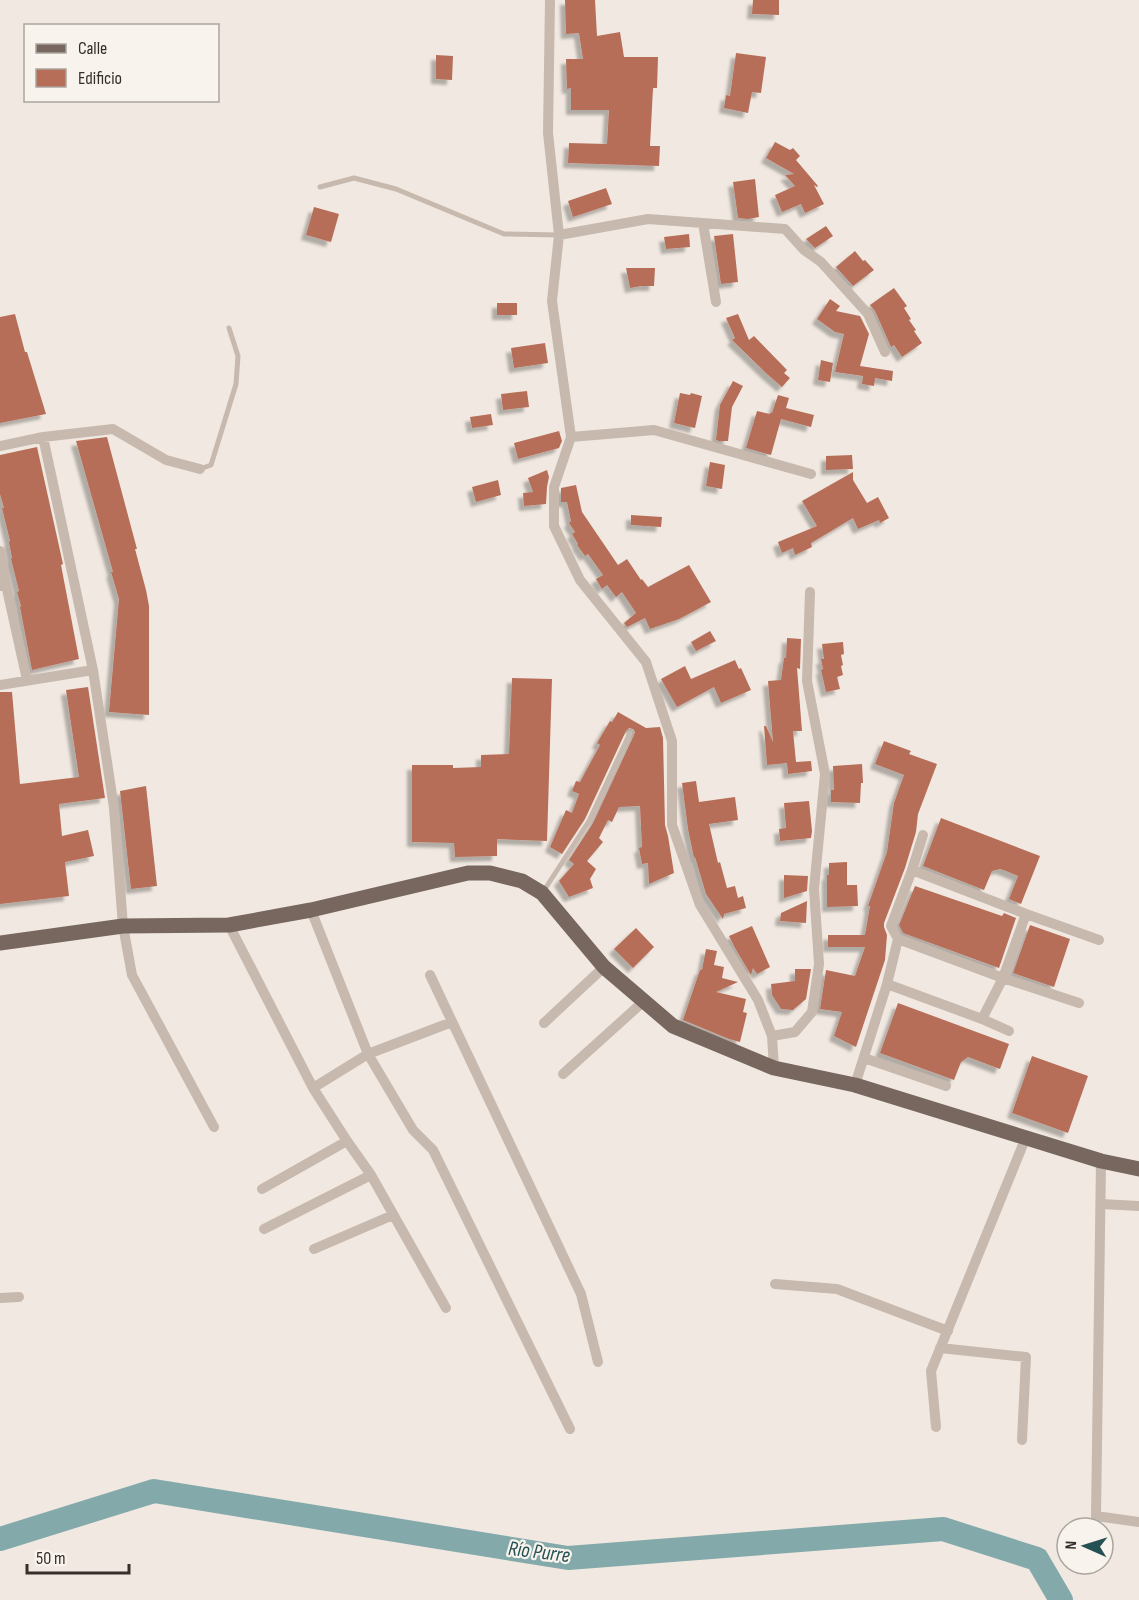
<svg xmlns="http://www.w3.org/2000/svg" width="1139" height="1600" font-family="'Sofia Sans Condensed',sans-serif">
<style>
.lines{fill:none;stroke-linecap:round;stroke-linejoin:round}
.river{stroke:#83a9aa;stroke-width:24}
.building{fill:#b76e58;filter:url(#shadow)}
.lane{stroke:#c7b9ae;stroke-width:5}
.street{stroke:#c7b9ae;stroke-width:10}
.primary{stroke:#77675f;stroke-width:15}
.labels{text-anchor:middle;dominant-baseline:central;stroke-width:4.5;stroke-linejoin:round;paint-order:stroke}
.water-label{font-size:21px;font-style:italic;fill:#265154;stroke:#f8f3ed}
</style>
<defs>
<filter id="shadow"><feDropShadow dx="-5" dy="5" stdDeviation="1.5" flood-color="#0004"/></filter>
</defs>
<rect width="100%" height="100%" fill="#f1e9e1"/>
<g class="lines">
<!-- river -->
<path class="river" d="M0 1539 154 1491 568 1558 943 1529 1037 1559 1061 1600"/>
</g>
<!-- building -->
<path class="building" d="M565 0H595L597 36 620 32 624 57H658L657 88H653L650 146H660L659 166 568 163 569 143 607 144 609 110H571V88L567 89 566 59H583L579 33 566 34Z
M753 0H779V15L752 14Z
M736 53 766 57 761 93 752 92 748 113 724 108 726 95 730 96Z
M436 55 453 56 452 80 436 79Z
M775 142 790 150 793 148 800 156 796 160 818 186 817 187 814 185 824 204 805 213 801 204 782 212 775 195 795 186 785 175 794 174 766 158Z
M755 179 759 217 748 219 738 218 733 182Z
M606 188 612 204 573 217 568 201Z
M314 207 339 214 331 242 306 235Z
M826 226 833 236 815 248 806 239Z
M689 234 690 247 666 249 664 237Z
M733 234 738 282 721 284 714 236Z
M855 251 863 261 865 260 874 270 853 286 836 267Z
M626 268H655L654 286H641L630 288Z
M894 288 907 306 904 308 911 319 909 320 916 330 914 331 922 343 902 357 894 345 891 347 875 311 870 305Z
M830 299 840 306 836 311 860 316 869 334 860 366 893 371 892 381 875 378 874 386 862 384 863 376 835 372 844 334 835 332 817 319Z
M497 303H517V315H497Z
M15 314 25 352H27L46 414 0 423V317Z
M738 314 749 340 754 336 787 370 784 373 790 378 782 387 767 374 732 340 735 338 726 318Z
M545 343 548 363 514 368 511 348Z
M821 360 833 363 830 382 818 380Z
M733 381 743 386 732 407 728 441H719L716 440 720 405Z
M527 391 529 407 503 410 501 394Z
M680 393 690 395 691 393 702 396 695 428 674 423Z
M778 395 789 398 786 408 814 415 811 427 781 419 771 455 746 448 757 411 770 414 771 412 772 413Z
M491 414 493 425 472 428 470 417Z
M559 431 562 441 559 448 518 459 514 443Z
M107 437 137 549H135L146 590 149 606V715L109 712 119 599 111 572H113L76 441Z
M37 447 63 564 61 565 79 659 32 670 20 607 21 606 17 592 19 591 11 559 12 558 9 542 10 541 2 508H4L0 494V455Z
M852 455 853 469 826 470V456Z
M710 462 725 465 722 489 706 486Z
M547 470 549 477 547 487 546 504 524 506 523 493 533 492 528 478Z
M853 472V480L867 503 878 497 889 518 880 523 879 520 858 529 853 518 811 543 812 547 795 555 793 548 782 553 778 542 817 526 802 501Z
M498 480 501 495 476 502 472 487Z
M576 485 582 512 618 565 627 559 641 580 642 579 648 587 689 565 711 602 679 619 650 629 645 618 627 627 624 623 636 613 622 592 616 597 607 585 602 589 596 579 603 575 588 554 585 556 577 545 578 544 572 534 575 532 569 523 571 521 567 502H561V488Z
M631 515 662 517 661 527 631 525Z
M710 631 716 641 696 651 691 642Z
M787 638 801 639 800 669 797 668 802 731H793L796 762 811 761 812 771 788 774 787 763 767 765 764 726H766L773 742 768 681 781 680 784 658H786Z
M843 642 844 654 841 655 843 665 841 666 843 675 837 677 840 689 826 692 821 670 823 669 821 659H824L822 644Z
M735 660 739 669 741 668 751 690 721 703 714 687 677 707 661 679 685 666 691 679Z
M512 678 552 679 547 841 497 839V856L455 857 454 843 412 842V765H453V768L481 767V755L509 754Z
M88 687 105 798 59 804 62 836 88 830 94 856 65 862 69 896 0 904V692H12L20 784 79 777 66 690Z
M618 712 646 728 660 727 663 738 665 825 668 836 674 873 649 884 648 863 642 864 639 848 642 847 640 806 619 807 612 822 608 820 599 838 603 842 587 861 596 869 590 879 593 888 569 897 559 881 574 864 569 860 593 823 634 735 635 732 633 729 629 728 626 731 585 819 562 854 550 847 566 810 572 813 579 794 572 791 576 781 580 782 600 745 597 743 610 721 612 722Z
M884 741 911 751 909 754 937 764 918 814 916 832 905 868 884 923V927L887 935 885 960 856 1047 834 1036 842 1012 820 1009 826 970 855 976 865 947H828V935H865L870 906H868L887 852 894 803 904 775 875 764Z
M862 764 863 783H861L860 803 831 802V790H834L833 766Z
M696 781 699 802 735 797 738 820 709 824 718 863 720 862 727 888 735 886 738 898 743 896 746 908 724 914 723 919 706 894 695 857 694 858 688 829 682 783Z
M146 786 157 886 131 889 120 791Z
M809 801 812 831 811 838 780 841 779 829 786 828 784 803Z
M941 818 1040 856 1021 904 1009 899 1018 876 1006 871 1000 869 992 871 984 890 923 866Z
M847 862V885H857L858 906 827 907V875H829V863Z
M784 875 808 876 807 891 784 898Z
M915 886 1002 916 1004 913 1016 918 999 968 903 933 899 925Z
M807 901 806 923 780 921 781 913Z
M1030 925 1070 939 1054 987 1013 973Z
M752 926 770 967 757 974 753 968 751 975 735 948 729 936Z
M636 928 654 947 633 968 614 949Z
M706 949 717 951 714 965 724 967 722 978 738 982 716 992 746 999 743 1012 747 1013 740 1042 729 1039 683 1020 700 970H702Z
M795 969H811L806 999 793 1010 781 1009 772 995 771 984 795 981Z
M898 1003 1009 1044 1000 1069 968 1057 961 1062 954 1080 880 1053Z
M1032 1056 1088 1076 1068 1133 1012 1113Z"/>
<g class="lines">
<!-- lane -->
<path class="lane" d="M320 187 354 178 396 189 504 234 559 235
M200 469 211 465 236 384 238 356 229 328
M543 892 589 821 630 733"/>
<!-- street -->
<path class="street" d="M550 0 548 133 559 235 552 301 571 437 554 487V526L580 580 646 662 672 741V825L700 905 758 1000 772 1036 774 1068
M703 223 716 302
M559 235 648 219 785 229 804 250 821 262 868 314 885 352
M43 437 93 670 114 808 123 926 132 975 214 1127
M571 437 654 430 811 474
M0 446 43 437 113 429 166 460 200 469
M0 551 6 585
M0 586 6 585 27 680
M0 685 93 670
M912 870 1026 914 1099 940
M311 910 368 1054 413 1130 433 1150 570 1429
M229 925 313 1088 347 1141 371 1175 446 1308
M898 939 1003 978 1079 1003
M430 975 581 1294 598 1362
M887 984 982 1019 1009 1031
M982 1019 1003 978 1026 914
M544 1023 604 967
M772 1036 795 1032 812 1012 819 964 814 889 825 774 807 681 810 592
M864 1058 946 1086
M563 1074 644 1001
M855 1085 887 984 898 939 891 926 912 870 923 835
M313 1088 368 1054 452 1022
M1101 1161 1096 1516 1139 1522
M262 1189 347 1141
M1101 1204 1139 1206
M264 1229 371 1175
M314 1249 393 1215
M775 1284 837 1289 948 1331
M0 1298 19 1297
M940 1348 1026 1357 1022 1440
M936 1427 931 1371 1026 1137"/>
<!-- primary -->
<path class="primary" d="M0 943 123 926 229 925 311 910 468 873H490L522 881 542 893 604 967 673 1026 774 1068 855 1085 1101 1161 1139 1169"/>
</g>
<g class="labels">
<!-- water labels -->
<g class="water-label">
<text transform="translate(539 1552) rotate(7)">Río Purre</text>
</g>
</g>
<!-- legend -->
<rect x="24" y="24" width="195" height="78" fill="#f8f3ed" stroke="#aba59f" stroke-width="1.5"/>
<rect x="36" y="44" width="30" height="9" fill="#77675f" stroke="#aba59f" stroke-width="1.5"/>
<text x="78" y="54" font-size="18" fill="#372f2b">Calle</text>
<rect x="36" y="69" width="30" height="18" fill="#b76e58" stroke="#aba59f" stroke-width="1.5"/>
<text x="78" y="84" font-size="18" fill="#372f2b">Edificio</text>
<!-- north arrow -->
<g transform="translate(1085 1546) rotate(273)"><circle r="28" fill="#f8f3ed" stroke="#aba59f" stroke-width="1.5"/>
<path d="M0-4.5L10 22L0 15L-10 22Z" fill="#265154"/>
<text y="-9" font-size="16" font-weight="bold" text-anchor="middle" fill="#372f2b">N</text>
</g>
<!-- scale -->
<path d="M27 1564v9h102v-9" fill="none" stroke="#372f2b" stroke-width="3"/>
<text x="36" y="1564" font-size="18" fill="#372f2b" stroke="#f8f3ed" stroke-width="4.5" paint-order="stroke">50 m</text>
</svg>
